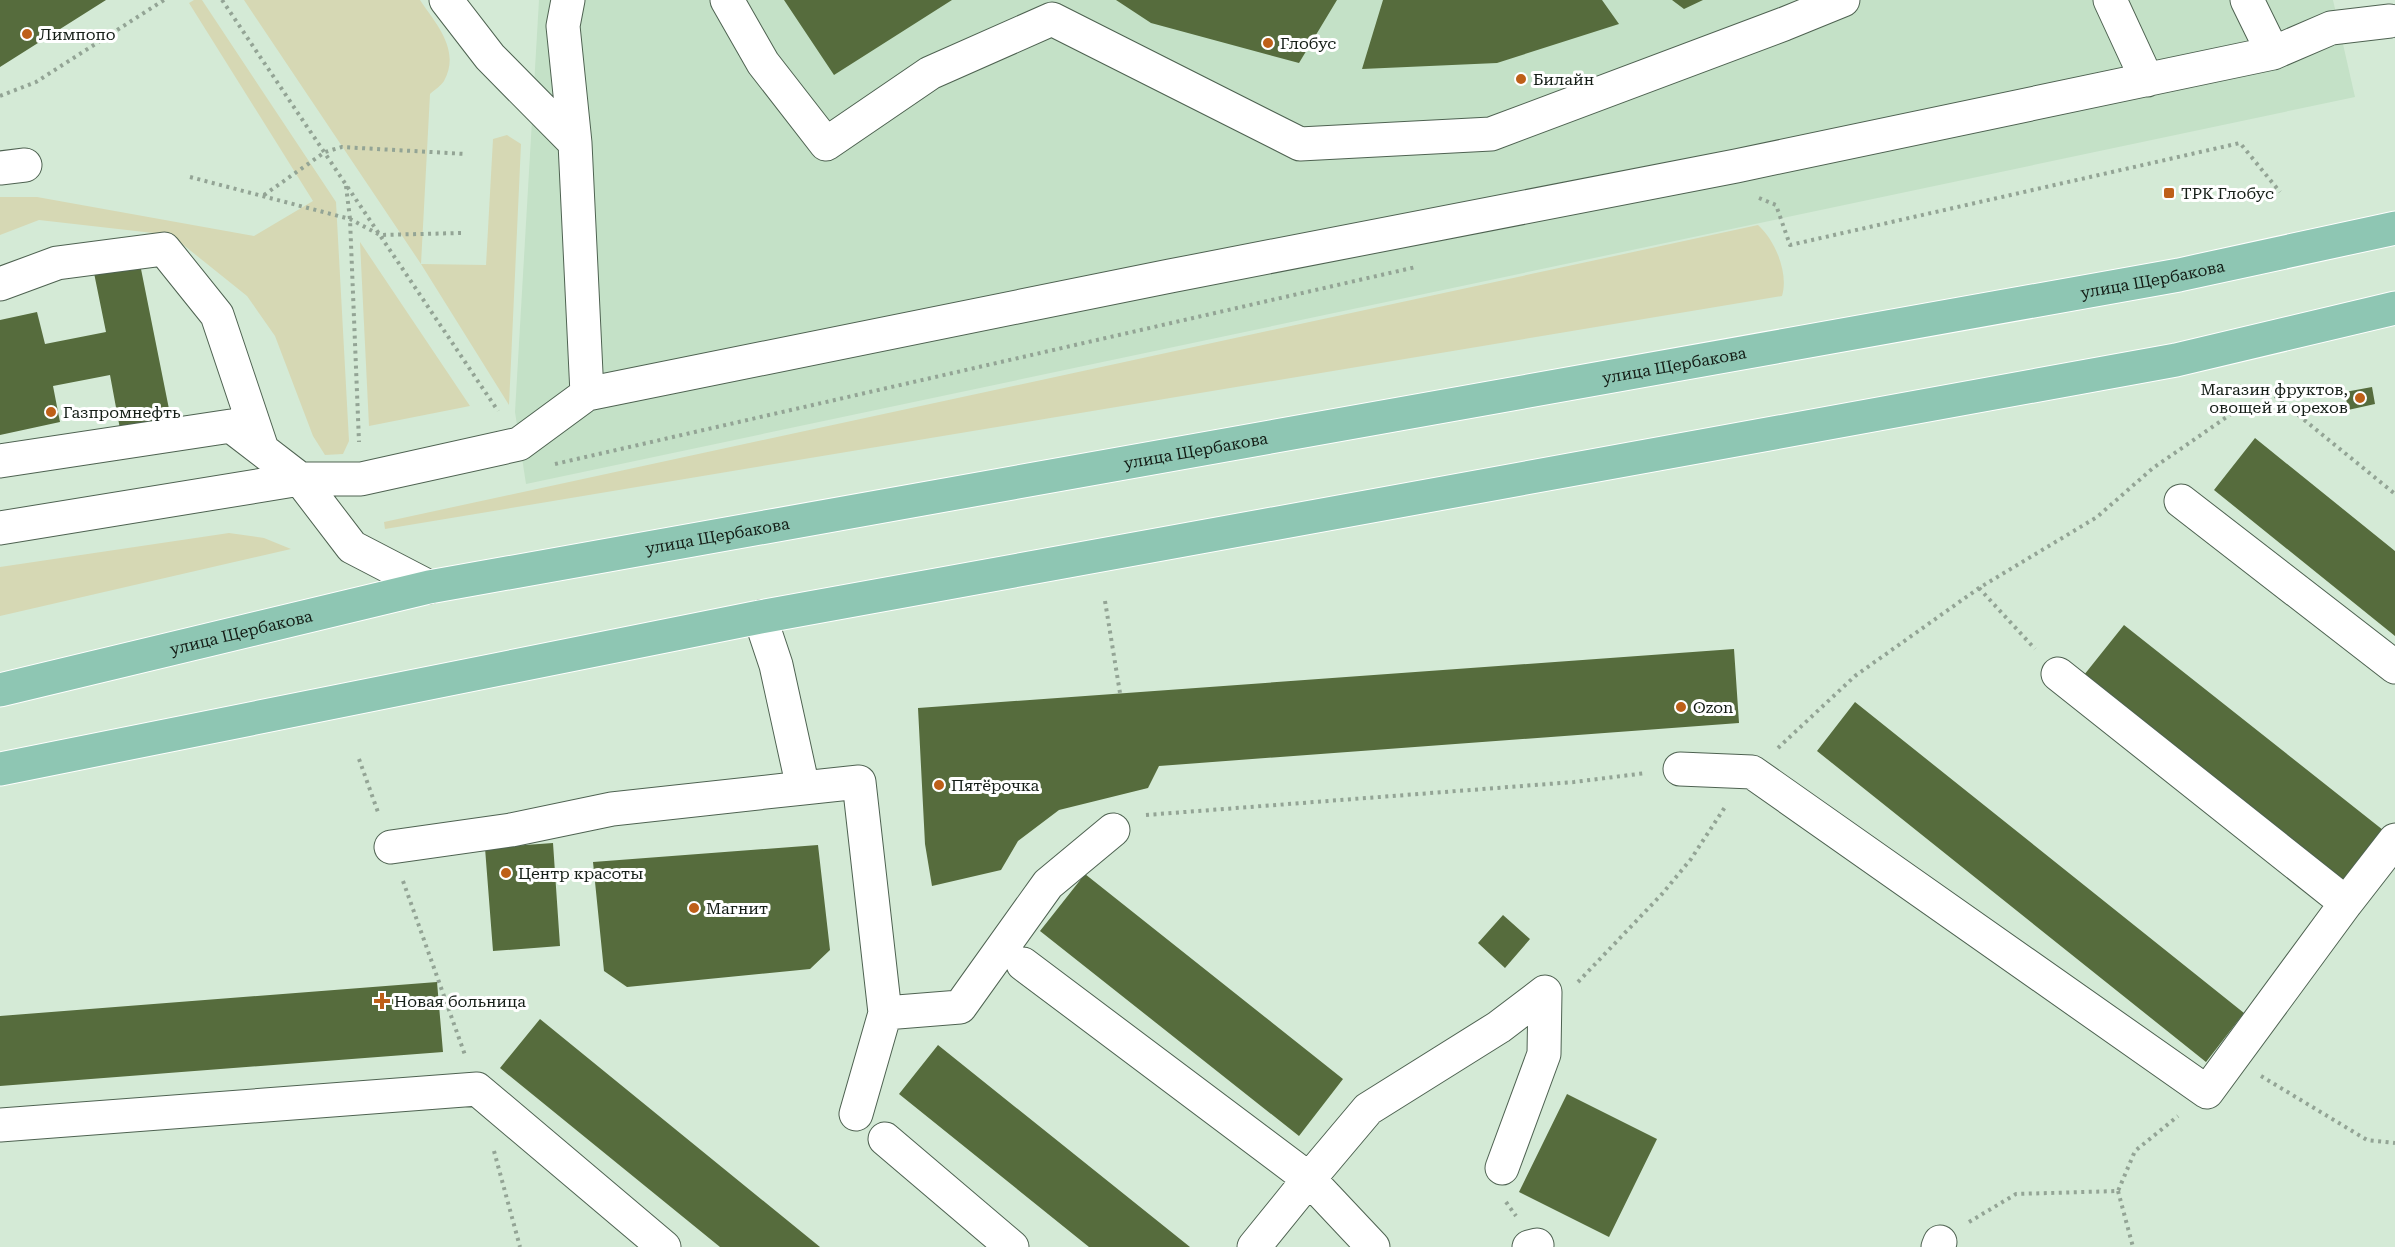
<svg xmlns="http://www.w3.org/2000/svg" width="2395" height="1247" font-family="'Roboto Serif',serif">
<style>
.built{fill:#c4e1c7}
.green{fill:#d6d8b4}
.building{fill:#566c3d}
.lines{fill:none;stroke-linecap:round;stroke-linejoin:round}
.minor-casing{stroke:#4e6251;stroke-width:35}
.major-casing{stroke:#fff;stroke-width:35}
.path{stroke:#93a495;stroke-width:4;stroke-dasharray:3 4.5;stroke-linecap:butt}
.minor{stroke:#fff;stroke-width:33}
.major{stroke:#8ec6b3;stroke-width:33}
.poi-dot{fill:#be5f18;stroke:#fff;stroke-width:2}
.labels{text-anchor:middle;dominant-baseline:central;stroke-width:6;stroke-linejoin:round;paint-order:stroke}
.poi-label{font-size:16px;fill:#141d16;stroke:#fff;text-anchor:start}
.street-label{font-size:16px;fill:#141d16;stroke:#fff}
</style>
<rect width="100%" height="100%" fill="#d4ead6"/>
<!-- built -->
<path class="built" d="M539 0H2333L2355 97 526 484 515 412Z"/>
<!-- green -->
<path class="green" d="M194 0H202L336 202 349 441 343 454 325 455 313 436 275 336 247 296 171 235 39 220 0 235V197H37L254 236 313 201 189 3Z
M244 0H420C436 24 461 50 444 81 441 86 434 90 430 94L421 264 486 265 493 139 507 135 521 144 509 405 421 264Z
M1758 225C1775 240 1789 273 1782 296L385 529 384 522Z
M360 242 470 406 369 426Z
M229 533 264 538 291 549 0 616V567Z"/>
<!-- building -->
<path class="building" d="M0 0H106L0 67Z
M784 0H952L834 75Z
M1116 0H1337L1299 63 1151 23Z
M1383 0H1602L1619 24 1497 63 1362 69Z
M1672 0H1703L1684 9Z
M140 264 171 419 120 429 110 375 53 386 60 422 0 435V320L37 312 45 344 106 332 94 273Z
M2372 387 2375 404 2348 410 2345 392Z
M2255 438 2395 551V636L2214 490Z
M2124 625 2383 830 2343 881 2084 675Z
M1734 649 1739 723 1159 766 1148 788 1059 810 1018 841 1001 870 932 886 925 844 918 708Z
M1855 702 2244 1013 2206 1062 1817 751Z
M553 843 560 946 493 951 485 848Z
M818 845 830 950 810 969 627 987 604 971 593 862Z
M1085 874 1343 1079 1299 1136 1040 931Z
M1503 915 1530 939 1505 968 1478 943Z
M437 982 443 1052 0 1086V1016Z
M540 1019 820 1247H720L500 1068Z
M938 1045 1190 1247H1089L899 1094Z
M1567 1094 1657 1139 1609 1237 1519 1192Z"/>
<g class="lines">
<defs>
<path id="minor" d="M446 0 490 57 575 143
M568 0 563 26 575 143 587 394
M727 0 763 63 826 144 930 73 1052 19 1300 144 1491 134 1784 24 1843 0
M2110 0 2147 80
M2247 0 2273 53
M0 168 25 165
M0 284 57 263 164 249 217 315 262 449
M0 461 231 426 300 479 352 547 429 587
M2181 501 2395 667
M0 528 300 479H361L519 444 587 394 1170 276 1736 166 2273 53 2331 28 2390 21
M2058 674 2346 903
M1680 769 1752 772 2207 1092 2346 903 2395 840
M803 788 859 782 885 1013 856 1114
M391 847 511 830 612 809 803 788 776 665 760 617
M1023 964 1309 1179 1368 1109 1499 1027 1545 992 1544 1054 1502 1168
M885 1013 960 1007 1048 884 1113 830
M0 1125 477 1089 664 1247
M885 1139 1012 1247
M1254 1247 1309 1179 1373 1247
M1529 1247 1537 1245 1536 1247
M1938 1247 1940 1242"/>
<g id="major">
<path id="s1" d="M0 690 429 587 2179 275 2395 228"/>
<path d="M0 769 760 617 2176 360 2395 308"/>
</g>
</defs>
<!-- minor casing -->
<use href="#minor" class="minor-casing"/>
<!-- major casing -->
<use href="#major" class="major-casing"/>
<!-- path -->
<path class="path" d="M222 0 498 411
M0 96 36 82 164 0
M190 177 350 219 380 235 461 233
M346 186 350 219 359 442
M264 195 325 152 342 147 466 154
M1759 198 1776 205 1790 245 2240 143 2280 192
M2275 396 2395 494
M555 464 1416 267
M1979 588 2035 649
M1105 601 1120 693
M1778 748 1855 676 1979 588 2097 517 2153 468 2247 403
M359 759 379 815
M1146 815 1574 782 1646 773
M403 881 465 1055
M1578 982 1662 894 1691 859 1725 807
M2261 1076 2367 1140 2395 1143
M494 1151 520 1247
M2118 1191 2133 1247
M1506 1202 1516 1216
M1969 1222 2016 1194 2118 1191 2135 1151 2178 1116"/>
<!-- minor -->
<use href="#minor" class="minor"/>
<!-- major -->
<use href="#major" class="major"/>
</g>
<!-- markers -->
<g class="poi-dot">
<circle cx="27" cy="34" r="6"/>
<circle cx="1268" cy="43" r="6"/>
<circle cx="1521" cy="79" r="6"/>
<rect x="2163" y="187" width="12" height="12" rx="3"/>
<circle cx="2360" cy="398" r="6"/>
<circle cx="51" cy="412" r="6"/>
<circle cx="1681" cy="707" r="6"/>
<circle cx="939" cy="785" r="6"/>
<circle cx="506" cy="873" r="6"/>
<circle cx="694" cy="908" r="6"/>
<path d="M379 992h6v6h6v6h-6v6h-6v-6h-6v-6h6z"/>
</g>
<g class="labels">
<!-- poi labels -->
<g class="poi-label">
<text x="39" y="34">Лимпопо</text>
<text x="1280" y="43">Глобус</text>
<text x="1533" y="79">Билайн</text>
<text x="2181" y="193">ТРК Глобус</text>
<text x="2348" y="389" text-anchor="end">Магазин фруктов,<tspan x="2348" dy="18">овощей и орехов</tspan></text>
<text x="63" y="412">Газпромнефть</text>
<text x="1693" y="707">Ozon</text>
<text x="951" y="785">Пятёрочка</text>
<text x="518" y="873">Центр красоты</text>
<text x="706" y="908">Магнит</text>
<text x="394" y="1001">Новая больница</text>
</g>
<!-- street labels -->
<g class="street-label">
<text stroke="none"><textPath href="#s1" startOffset="2192">улица Щербакова</textPath></text>
<text stroke="none"><textPath href="#s1" startOffset="1706">улица Щербакова</textPath></text>
<text stroke="none"><textPath href="#s1" startOffset="1220">улица Щербакова</textPath></text>
<text stroke="none"><textPath href="#s1" startOffset="734">улица Щербакова</textPath></text>
<text stroke="none"><textPath href="#s1" startOffset="248">улица Щербакова</textPath></text>
</g>
</g>
</svg>
